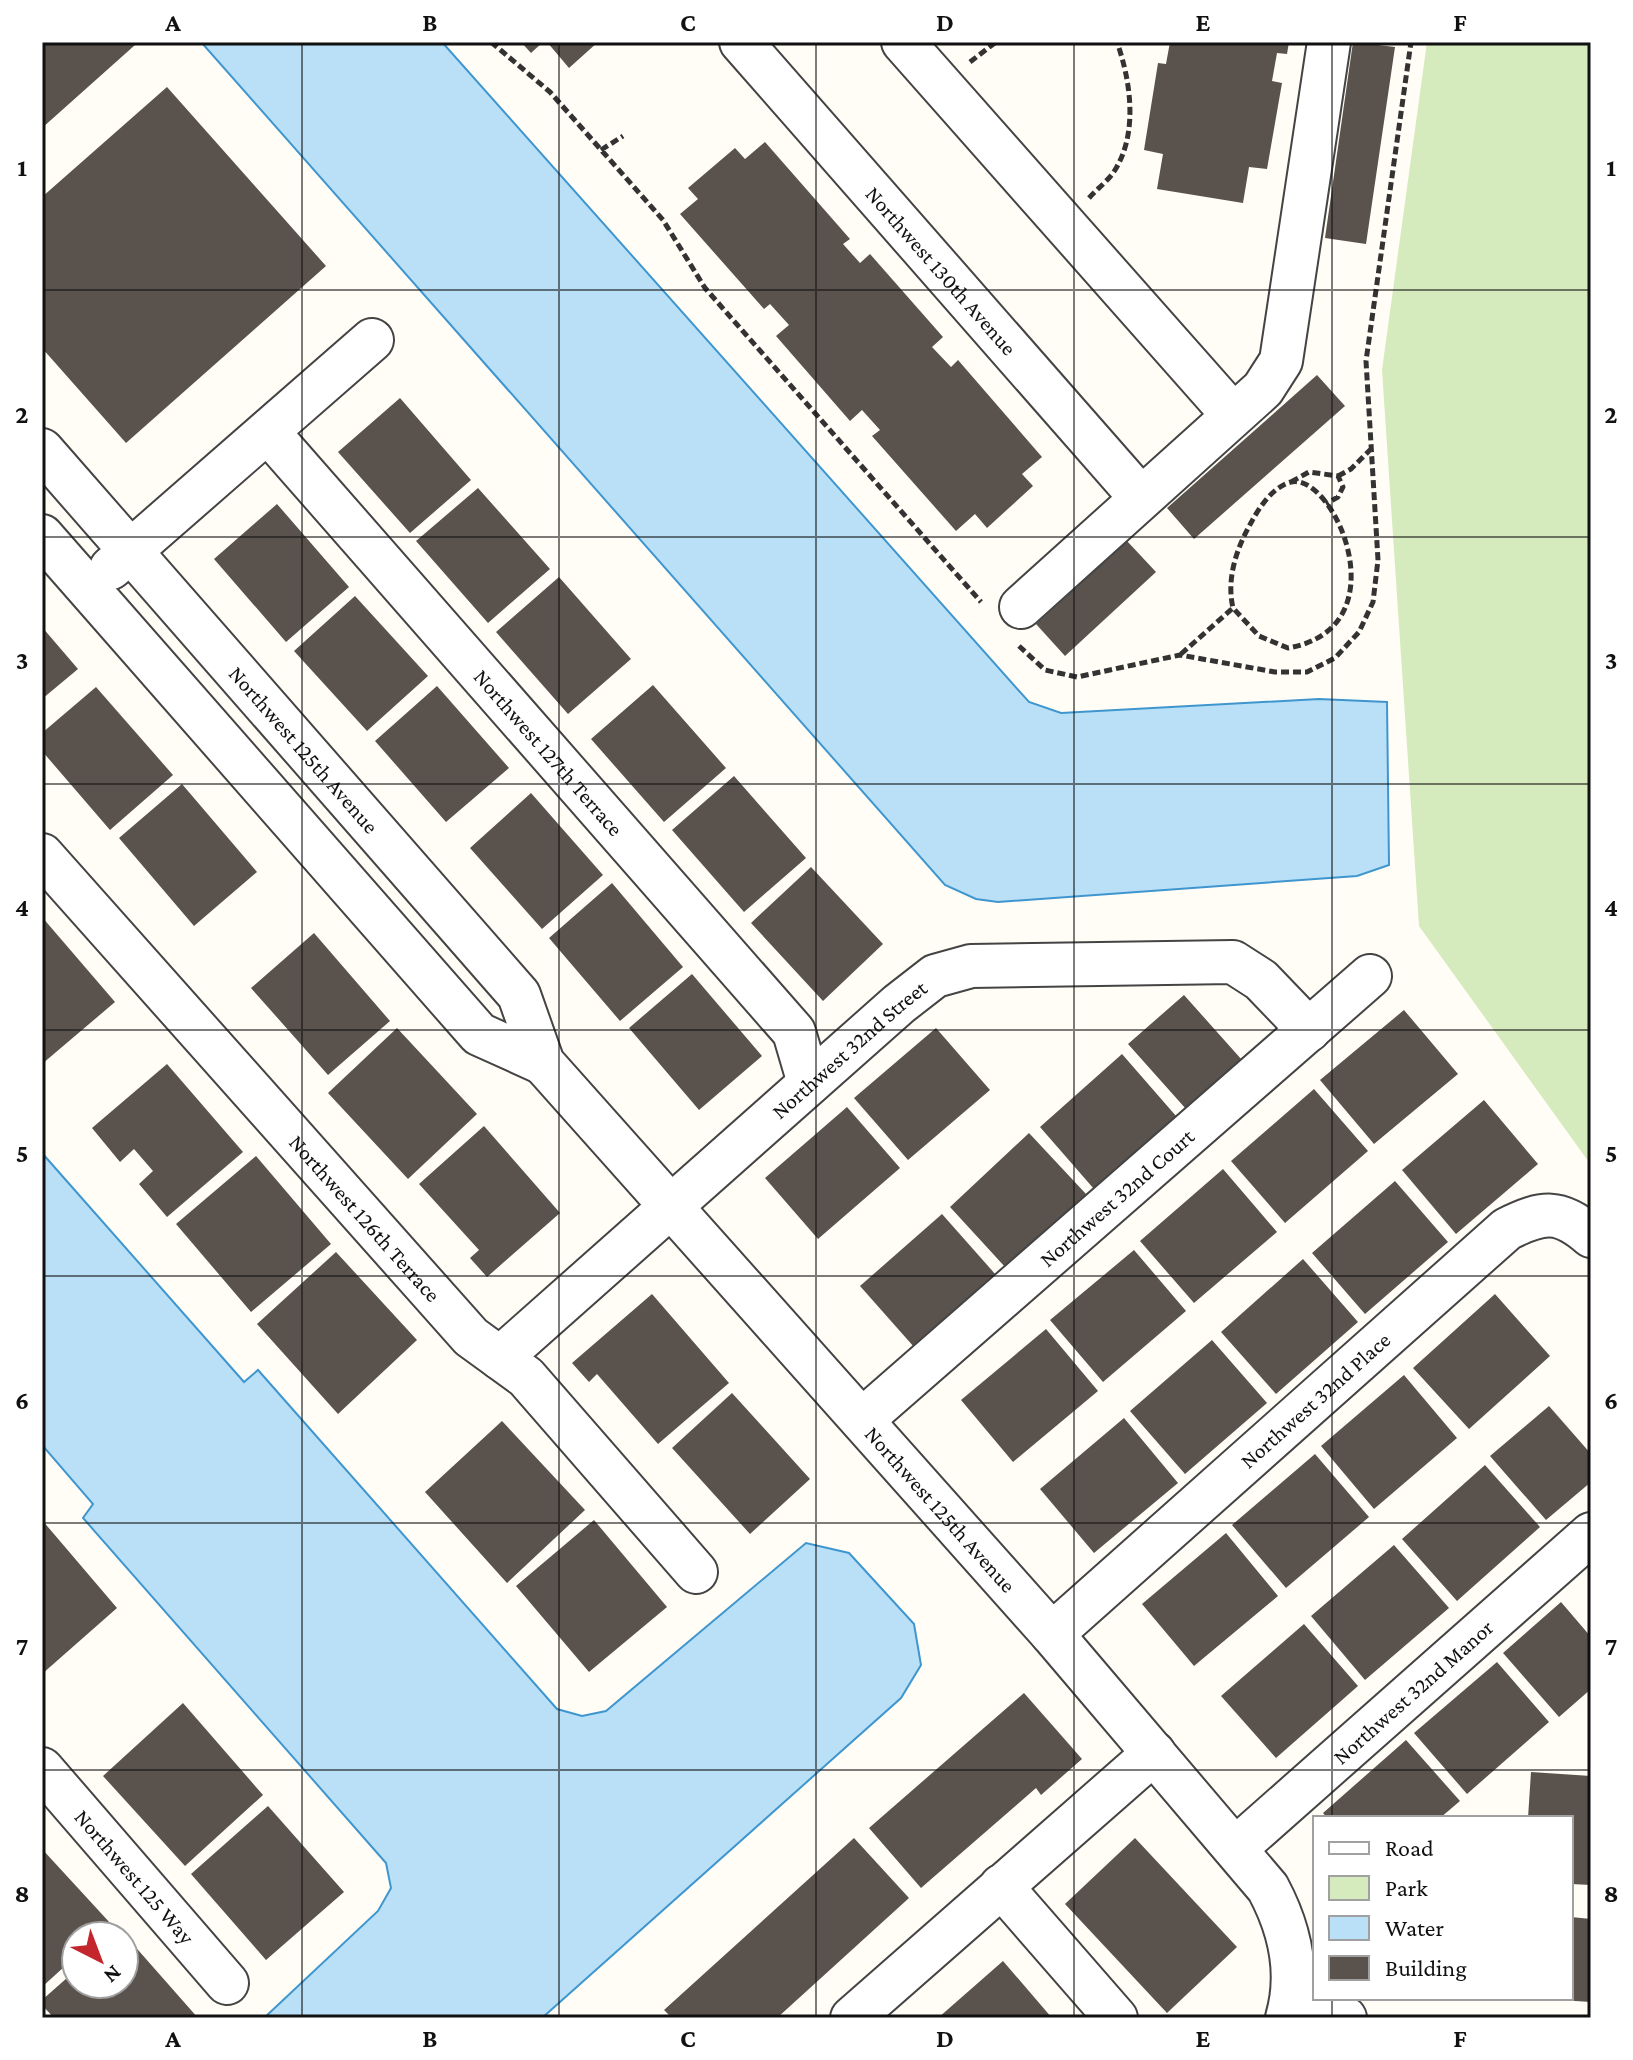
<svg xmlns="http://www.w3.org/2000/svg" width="1633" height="2060" font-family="'Crimson Pro',serif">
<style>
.green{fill:#d5ebbd}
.water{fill:#b9e0f7;stroke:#3f96cf;stroke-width:2}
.building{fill:#5a524d}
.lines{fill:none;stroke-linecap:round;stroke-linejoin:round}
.street-casing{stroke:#444;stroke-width:46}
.path{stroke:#333;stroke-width:5;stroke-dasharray:8 4;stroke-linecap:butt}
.street{stroke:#fff;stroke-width:42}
.grid{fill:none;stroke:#111;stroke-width:2;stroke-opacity:0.55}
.labels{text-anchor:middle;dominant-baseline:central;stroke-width:8;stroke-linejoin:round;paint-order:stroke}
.street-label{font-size:22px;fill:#111;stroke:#fff}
.neatline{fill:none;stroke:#111;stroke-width:3}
.grid-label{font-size:26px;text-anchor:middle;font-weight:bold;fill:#111}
</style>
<rect width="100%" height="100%" fill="#fffdf5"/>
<!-- green -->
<path class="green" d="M1427 42H1591V1165L1419 926 1382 370Z"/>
<!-- water -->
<path class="water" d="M201 42H442L1029 702 1061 713 1319 699 1387 702 1389 865 1357 876 998 902 976 899 945 885Z
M42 1153 244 1382 258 1370 557 1709 582 1716 606 1711 806 1543 849 1553 914 1624 921 1665 901 1698 542 2018H264L378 1911 391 1888 386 1863 83 1518 93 1504 42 1445Z"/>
<!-- building -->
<path class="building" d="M42 42H133L135 45 42 128Z
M521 42H543L531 53Z
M547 42H598L569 68Z
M1170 42H1289L1287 54 1277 53 1272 81 1282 83 1267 169 1249 167 1243 203 1157 189 1163 154 1144 150 1158 63 1166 64Z
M1353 42 1395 47 1366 244 1325 238Z
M167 87 326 266 126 443 42 348V197Z
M765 142 850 239 843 244 860 263 870 254 943 337 932 347 951 367 958 360 1042 457 1022 474 1033 486 987 528 975 514 956 531 872 436 880 430 862 410 850 421 776 336 789 325 770 304 764 309 680 214 698 199 688 188 735 148 745 159Z
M1317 375 1345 406 1194 539 1167 508Z
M400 398 471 480 410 533 338 452Z
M478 488 550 569 488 623 416 541Z
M277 504 349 587 286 642 214 559Z
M1127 541 1156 572 1065 656 1036 624Z
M559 577 631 659 568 714 496 632Z
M355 596 428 676 367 731 294 651Z
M42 627 78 669 42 699Z
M653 685 726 768 664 822 591 739Z
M437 686 509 768 446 822 375 741Z
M96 687 173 775 110 830 42 751V733Z
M734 776 806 858 744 912 672 830Z
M182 784 257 872 194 926 119 838Z
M531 793 603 875 542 929 470 848Z
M811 867 883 944 823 1001 751 923Z
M612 883 683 967 620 1021 549 938Z
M42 917 115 1002 42 1064Z
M314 933 390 1021 328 1075 251 988Z
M692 974 762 1056 699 1110 629 1028Z
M1184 995 1242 1060 1186 1109 1128 1044Z
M1404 1010 1458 1074 1374 1144 1320 1080Z
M397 1028 477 1114 408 1179 328 1093Z
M936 1028 990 1090 908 1160 854 1098Z
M1122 1054 1176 1116 1094 1189 1040 1127Z
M167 1064 243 1152 167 1217 139 1184 153 1171 134 1149 120 1162 92 1128Z
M1314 1089 1368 1151 1285 1223 1231 1161Z
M1484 1100 1538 1164 1456 1234 1402 1170Z
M847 1107 900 1168 818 1239 765 1178Z
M484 1126 560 1213 487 1277 470 1258 479 1250 419 1184Z
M1029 1133 1086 1194 1006 1268 950 1207Z
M256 1156 331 1244 251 1312 176 1224Z
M1223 1169 1277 1232 1194 1303 1140 1241Z
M1395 1181 1448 1242 1365 1314 1312 1253Z
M942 1214 996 1275 914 1347 860 1286Z
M1134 1250 1186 1311 1103 1382 1050 1320Z
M336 1252 417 1340 338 1414 257 1324Z
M1303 1259 1358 1322 1276 1394 1221 1332Z
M652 1294 729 1383 658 1444 597 1374 589 1382 572 1363Z
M1495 1294 1550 1356 1469 1429 1413 1368Z
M1046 1329 1098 1391 1013 1462 961 1400Z
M1212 1340 1267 1403 1185 1474 1130 1411Z
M1404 1375 1457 1438 1374 1509 1321 1446Z
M732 1393 810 1479 750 1534 672 1448Z
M1549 1406 1591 1454V1482L1546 1520 1490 1456Z
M1124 1418 1178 1483 1094 1553 1040 1489Z
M502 1421 585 1510 507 1583 425 1492Z
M1315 1454 1369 1517 1286 1588 1232 1525Z
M1485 1465 1540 1527 1457 1601 1402 1539Z
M42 1520 117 1608 42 1674Z
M594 1520 667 1607 589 1672 516 1586Z
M1226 1533 1278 1596 1194 1666 1142 1604Z
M1394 1545 1449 1608 1365 1680 1311 1616Z
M1561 1602 1591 1637V1689L1559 1717 1503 1653Z
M1304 1624 1358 1686 1276 1758 1221 1696Z
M1497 1662 1549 1722 1467 1794 1414 1733Z
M1024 1693 1082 1759 1041 1795 1036 1788 921 1888 869 1828Z
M183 1703 263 1795 185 1866 103 1776Z
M1406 1740 1460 1801 1440 1818H1327L1323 1813Z
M1531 1772 1591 1776V1885L1571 1884V1818H1528Z
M268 1806 344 1892 266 1960 191 1874Z
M854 1838 909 1898 777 2018H672L664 2010Z
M1135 1838 1237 1947 1167 2013 1065 1904Z
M42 1849 111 1924 98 1936H76V1956L42 1987Z
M1571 1917 1591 1919V2002L1560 2000 1571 1998Z
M121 1931 124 1934 198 2018H54L42 2005V2000L76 1970V1984H124V1936H115Z
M1003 1961 1052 2018H938Z"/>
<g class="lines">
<defs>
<g id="street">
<path id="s1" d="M741 42 1141 498"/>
<path d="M903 42 1233 415"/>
<path id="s2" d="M268 432 794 1032 809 1083"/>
<path id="s3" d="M42 450 519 995 543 1063 1052 1634 1268 1888C1290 1929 1300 1973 1287 2018"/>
<path d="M42 536 479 1034 543 1063"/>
<path d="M111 568 372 340"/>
<path d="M1021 607 1263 389 1281 361 1329 42"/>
<path id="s4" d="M42 855 471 1337 526 1377 696 1572"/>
<path id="s5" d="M500 1358 899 1004 935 976 971 966 1233 962 1261 980 1309 1030"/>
<path id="s6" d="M862 1420 1370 976"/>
<path id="s7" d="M1052 1634 1507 1229C1543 1211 1560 1209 1591 1236"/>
<path id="s8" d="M42 1769 227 1983"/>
<path id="s9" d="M1236 1848 1591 1534"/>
<path d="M1001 1886 1116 2018"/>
<path d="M1290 2008 1345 2018"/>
<path d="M852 2018 1154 1753"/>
</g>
</defs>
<!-- street casing -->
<use href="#street" class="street-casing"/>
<!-- path -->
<path class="path" d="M491 42 550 92 663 220 705 288 981 602
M970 62 996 42
M601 150 623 136
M1089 198C1097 189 1109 180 1115 170 1138 133 1131 82 1117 42
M1338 476 1351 469 1371 449
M1291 482 1309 472 1338 476 1343 487 1338 497 1326 504
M1019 646 1045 670 1077 677 1180 655 1275 672H1307L1335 658 1359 632 1373 602 1378 560 1366 361 1411 42
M1181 654 1233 608 1259 636 1288 648C1403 628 1334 472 1291 482 1274 486 1260 506 1252 521 1237 547 1226 578 1233 608"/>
<!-- street -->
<use href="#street" class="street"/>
</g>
<!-- grid -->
<path class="grid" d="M302 42V2018M559 42V2018M816 42V2018M1074 42V2018M1332 42V1818M42 290H1591M42 537H1591M42 784H1591M42 1030H1591M42 1276H1591M42 1523H1591M42 1770H1591M1332 1998V2018"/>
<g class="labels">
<!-- street labels -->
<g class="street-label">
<text stroke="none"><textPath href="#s1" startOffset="304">Northwest 130th Avenue</textPath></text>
<text stroke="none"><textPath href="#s3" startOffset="398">Northwest 125th Avenue</textPath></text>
<text stroke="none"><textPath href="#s2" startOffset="426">Northwest 127th Terrace</textPath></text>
<text stroke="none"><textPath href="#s5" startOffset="466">Northwest 32nd Street</textPath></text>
<text stroke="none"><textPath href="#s6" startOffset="338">Northwest 32nd Court</textPath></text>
<text stroke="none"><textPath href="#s4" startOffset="486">Northwest 126th Terrace</textPath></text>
<text stroke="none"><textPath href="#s7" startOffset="352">Northwest 32nd Place</textPath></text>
<text stroke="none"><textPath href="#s3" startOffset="1394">Northwest 125th Avenue</textPath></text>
<text stroke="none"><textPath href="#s9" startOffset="236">Northwest 32nd Manor</textPath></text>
<text stroke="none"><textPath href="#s8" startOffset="142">Northwest 125 Way</textPath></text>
</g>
</g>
<!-- border -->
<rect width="1633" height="2060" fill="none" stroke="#ffffff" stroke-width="88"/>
<!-- legend -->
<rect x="1313" y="1816" width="260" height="184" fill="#ffffff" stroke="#a0a0a0" stroke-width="2"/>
<rect x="1329" y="1842" width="40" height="12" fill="#ffffff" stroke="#a0a0a0" stroke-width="2"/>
<text x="1385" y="1856" font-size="24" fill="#111111">Road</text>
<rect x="1329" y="1876" width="40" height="24" fill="#d5ebbd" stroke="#a0a0a0" stroke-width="2"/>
<text x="1385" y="1896" font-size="24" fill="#111111">Park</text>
<rect x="1329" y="1916" width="40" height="24" fill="#b9e0f7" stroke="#a0a0a0" stroke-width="2"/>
<text x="1385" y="1936" font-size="24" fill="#111111">Water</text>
<rect x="1329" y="1956" width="40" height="24" fill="#5a524d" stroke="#a0a0a0" stroke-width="2"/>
<text x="1385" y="1976" font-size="24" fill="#111111">Building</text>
<!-- north arrow -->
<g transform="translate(100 1960) rotate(138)"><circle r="38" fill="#ffffff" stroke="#a0a0a0" stroke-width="2"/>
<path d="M0-6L14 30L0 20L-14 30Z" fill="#c4262e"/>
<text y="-12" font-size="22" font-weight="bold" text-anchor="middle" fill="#111111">N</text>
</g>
<rect x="44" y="44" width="1545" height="1972" class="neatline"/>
<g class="grid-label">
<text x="173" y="31">A</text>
<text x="430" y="31">B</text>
<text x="688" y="31">C</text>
<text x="945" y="31">D</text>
<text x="1203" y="31">E</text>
<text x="1460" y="31">F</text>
<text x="22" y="176">1</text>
<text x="1611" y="176">1</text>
<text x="22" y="423">2</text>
<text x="1611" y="423">2</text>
<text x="22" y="669">3</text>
<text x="1611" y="669">3</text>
<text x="22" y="916">4</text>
<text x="1611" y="916">4</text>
<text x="22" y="1162">5</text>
<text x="1611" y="1162">5</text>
<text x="22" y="1409">6</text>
<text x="1611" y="1409">6</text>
<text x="22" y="1655">7</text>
<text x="1611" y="1655">7</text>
<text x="22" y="1902">8</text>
<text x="1611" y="1902">8</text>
<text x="173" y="2047">A</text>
<text x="430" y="2047">B</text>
<text x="688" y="2047">C</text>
<text x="945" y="2047">D</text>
<text x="1203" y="2047">E</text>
<text x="1460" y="2047">F</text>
</g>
</svg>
